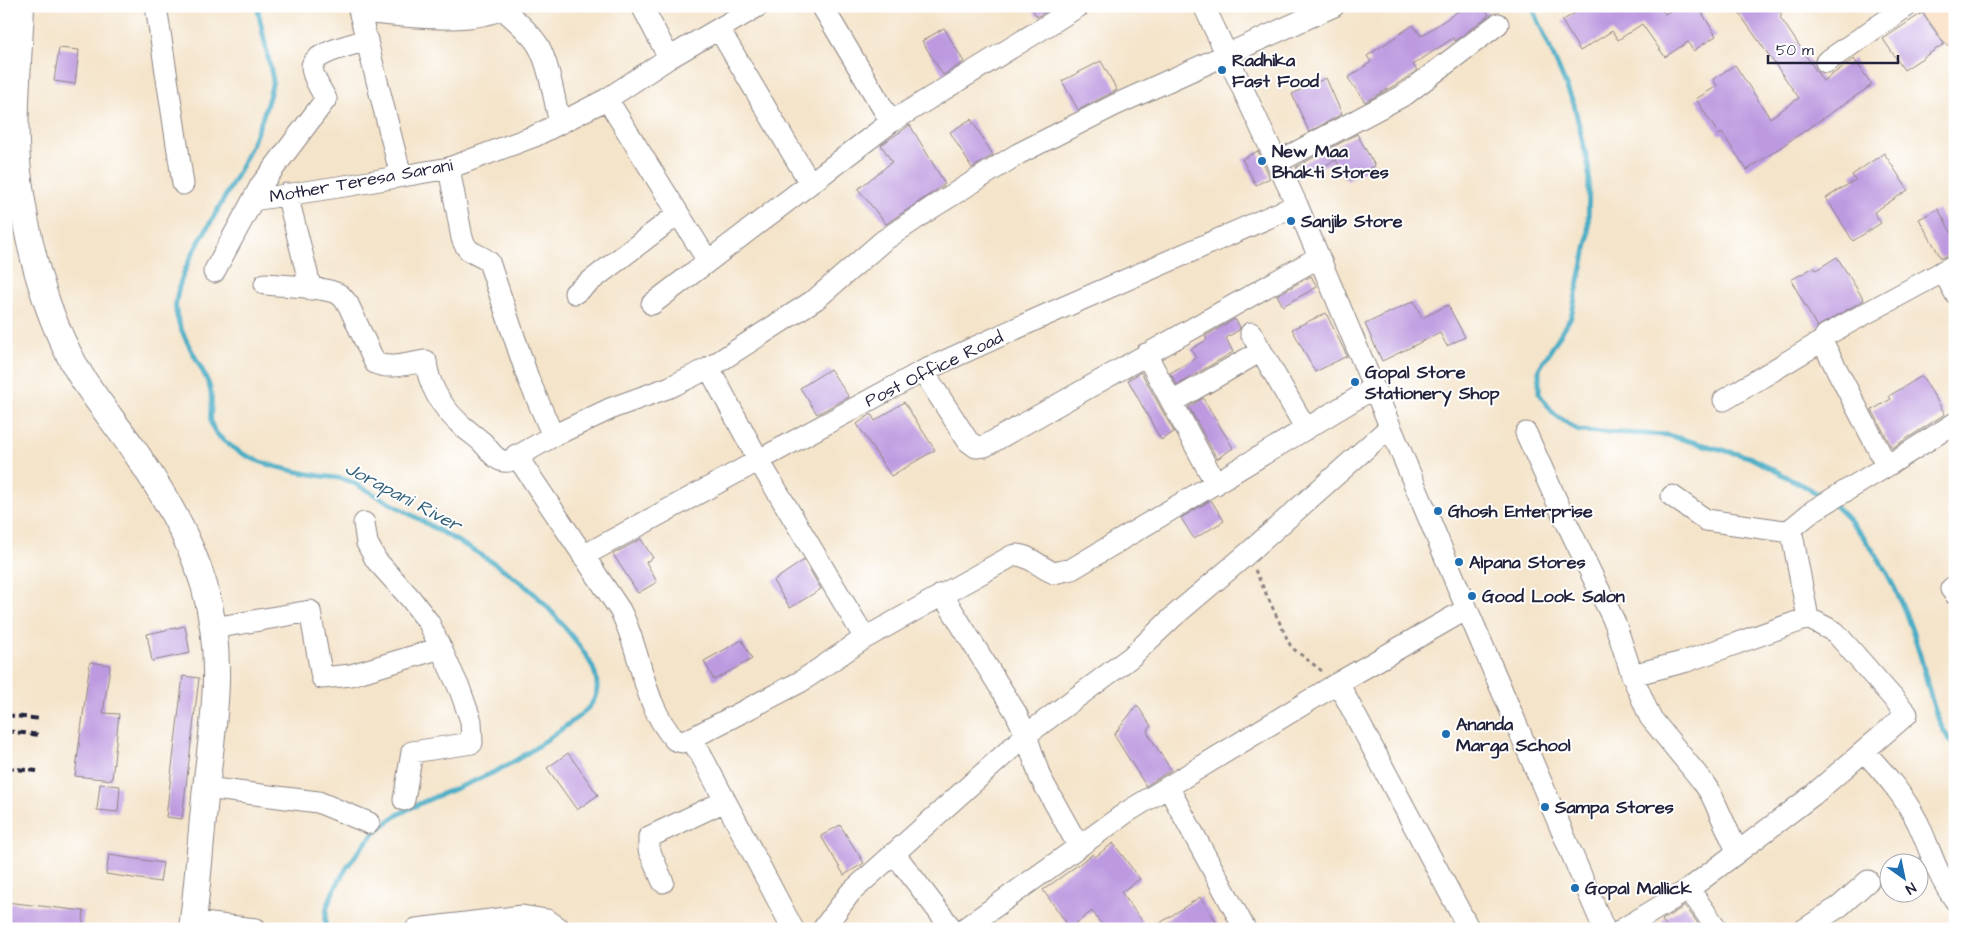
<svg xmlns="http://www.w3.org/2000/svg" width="1961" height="935" font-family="'Architects Daughter',sans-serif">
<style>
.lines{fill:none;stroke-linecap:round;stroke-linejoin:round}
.stream{stroke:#46acc5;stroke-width:5}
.building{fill:#bd9ae0}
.minor-casing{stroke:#8b8382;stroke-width:23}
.tertiary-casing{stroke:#8b8382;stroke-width:28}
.secondary-casing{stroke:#8b8382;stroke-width:29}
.path{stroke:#8b8382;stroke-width:3;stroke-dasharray:4 4;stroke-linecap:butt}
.minor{stroke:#fff;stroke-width:21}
.tertiary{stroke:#fff;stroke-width:26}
.secondary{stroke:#fbe5cf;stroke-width:28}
.rail{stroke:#22223b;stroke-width:4;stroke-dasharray:8 4;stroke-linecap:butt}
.poi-dot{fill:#1f6fb2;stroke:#fff;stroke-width:2}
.labels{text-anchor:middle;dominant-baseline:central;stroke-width:4;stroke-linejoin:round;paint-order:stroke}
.poi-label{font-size:18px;font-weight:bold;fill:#22223b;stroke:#fff;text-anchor:start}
.street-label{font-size:18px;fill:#22223b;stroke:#fff}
.water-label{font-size:19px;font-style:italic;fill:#326079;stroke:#fff}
</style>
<rect width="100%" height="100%" fill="#fff"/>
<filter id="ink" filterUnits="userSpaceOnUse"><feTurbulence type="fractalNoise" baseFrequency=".02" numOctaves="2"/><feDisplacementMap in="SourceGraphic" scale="10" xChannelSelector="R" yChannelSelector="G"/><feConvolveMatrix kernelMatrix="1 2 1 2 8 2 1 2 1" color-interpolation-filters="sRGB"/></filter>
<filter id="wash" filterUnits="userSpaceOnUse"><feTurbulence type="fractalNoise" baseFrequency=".0096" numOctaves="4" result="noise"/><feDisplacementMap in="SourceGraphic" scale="20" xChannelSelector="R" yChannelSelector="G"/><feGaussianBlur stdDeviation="1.12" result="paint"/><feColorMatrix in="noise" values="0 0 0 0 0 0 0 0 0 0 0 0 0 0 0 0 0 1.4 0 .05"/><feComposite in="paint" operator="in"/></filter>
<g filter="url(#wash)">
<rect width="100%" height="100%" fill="#f4e4ca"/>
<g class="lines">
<!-- stream -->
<path class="stream" d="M257 6 273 80C264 126 240 171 217 211 201 239 180 270 176 302 172 327 203 364 210 388 216 410 201 421 223 440 250 464 287 470 321 476 329 477 338 477 346 480 353 482 361 487 368 491 385 500 401 509 417 518 453 539 491 558 523 584 543 600 559 620 574 639 585 654 598 669 597 689 596 706 578 717 566 726 544 742 522 758 498 770 465 787 427 797 396 816 367 834 340 873 328 904 325 912 326 921 325 929
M1532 6 1574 104 1589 168 1588 240 1571 317 1539 369V394L1554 414 1579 431 1667 435 1749 457 1810 489 1825 499
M1834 505C1878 545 1903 598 1920 655 1928 683 1934 725 1955 746"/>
</g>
<g id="blocks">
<!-- building -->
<path class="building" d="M1030 6H1050L1052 8 1037 17Z
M1466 6H1483L1489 15 1455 41 1453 38 1413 65 1417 70 1399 83 1365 102 1348 78 1371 62 1367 56 1413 25 1421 36Z
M1586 6H1659L1665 14 1677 6H1698L1716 36 1693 51 1688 42 1665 57 1642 24 1618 40 1612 31 1580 51 1562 21Z
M1734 6H1776L1782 15 1780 17 1823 81 1854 59 1872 85 1747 170 1722 133 1719 135 1696 99 1717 86 1713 79 1735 65 1770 118 1799 98Z
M1922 13 1944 44 1904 70 1883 39Z
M944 28 964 62 943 75 922 41Z
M59 48 79 50 75 84 54 81Z
M1101 61 1117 90 1078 110 1062 81Z
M1326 78 1342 114 1309 132 1292 94Z
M971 119 993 155 972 168 950 132Z
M910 125 945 184 886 224 858 189 892 162 881 145Z
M1357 134 1375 166 1347 180 1336 160 1301 177 1296 167Z
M1258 151 1270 178 1256 185 1242 159Z
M1884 153 1908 190 1874 212 1881 223 1853 241 1826 198 1855 180 1852 175Z
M1938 209 1955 239V253L1941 258 1919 219Z
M1837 257 1864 300 1817 327 1791 280 1814 267 1816 270Z
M1311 276 1317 287 1283 306 1277 295Z
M1414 301 1422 318 1448 305 1465 337 1447 346 1440 333 1382 361 1365 324Z
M1326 313 1347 356 1315 372 1292 329Z
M1235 319 1240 327 1239 330 1226 338 1233 352 1177 385 1170 373 1196 358 1191 349 1207 340 1205 336Z
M830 369 849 397 817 414 800 388Z
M1141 372 1174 432 1161 440 1128 380Z
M1922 376 1945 414 1892 448 1872 410 1891 399 1889 396Z
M1203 398 1233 448 1217 459 1189 407Z
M904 402 935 450 891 476 857 424 871 414 875 421Z
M1211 500 1224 521 1194 539 1181 518Z
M641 539 653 558 646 562 657 582 638 593 613 554Z
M804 560 821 589 790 608 773 581Z
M185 626 190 653 152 661 147 634Z
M742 640 752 659 714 680 704 661Z
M90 662 109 665 110 667 103 713 119 714 112 780 75 776Z
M183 676 199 678 182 819 166 817Z
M1137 705 1151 726 1147 732 1171 770 1146 786 1114 735Z
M568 753 598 795 577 810 547 768Z
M100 784 120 786 118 812 97 810Z
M840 825 864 863 844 875 821 836Z
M1113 843 1140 879 1121 892 1143 922 1134 929H1105L1092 911 1070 928 1043 890 1093 854 1095 857Z
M109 855 163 863 160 882 106 874Z
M1200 897 1221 929H1151Z
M6 902 84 911 82 929 6 928Z
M1685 906 1702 929H1668L1662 920Z"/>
</g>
</g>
<g filter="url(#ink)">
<use href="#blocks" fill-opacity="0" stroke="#8b8382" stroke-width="1"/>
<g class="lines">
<defs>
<path id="minor" d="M156 6 183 184
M358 6 401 176
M642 6 669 58
M822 6 891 122
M1204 6 1297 205 1467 609 1604 929
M503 9C515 20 529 31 538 45 550 66 554 100 560 123
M360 12C398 15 475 27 507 6
M719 29 810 183
M1826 62 1907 6
M607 99 708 261
M1278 162 1406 94 1498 24
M449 168 462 238C469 257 476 251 489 262L528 378 553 436
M287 194 311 289
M253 200 351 185 449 168 535 136 607 99 669 58 758 6
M1943 271 1955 293
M214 272 261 185 326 99C321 90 312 76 312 66 313 53 355 44 367 40
M265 284C283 286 326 286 340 295 343 297 345 301 348 304L375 363C389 370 410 363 426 361 428 384 441 406 458 422 465 429 474 435 482 442 490 450 496 463 509 461L553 436 612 408 670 387 709 368 816 299 883 241 933 207 1018 154 1115 105 1334 6
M575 293 678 214
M652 304 891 122 1079 6
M1251 333 1306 429
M1146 354 1216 484
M709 368 759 461 865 638
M923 371 968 441 976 447 985 446 1319 257
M1724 400 1822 341 1826 335 1955 265
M1172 402 1261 351
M1526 433 1563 515 1615 623 1632 675 1650 717 1703 782 1711 794 1737 851
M516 455 620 610C642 652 642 704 675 740L682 742 690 739 700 753 793 929
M1887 466 1955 423
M1672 496 1706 520 1784 531 1791 529 1814 510 1887 466 1822 341
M364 523 367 543 376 560 411 599 429 623 460 690 471 721 472 743 412 752 404 800
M1791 529 1808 618
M583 556 923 371 1039 318 1297 205
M1955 586 1951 589 1955 594
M942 594 1016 713 1026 735 1040 777 1079 847
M214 628 310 611 322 678 351 675 441 648
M1338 683 1469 929
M690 739 800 682 865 638 1012 556C1026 551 1040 568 1054 573L1072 569 1374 388
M1864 751C1884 773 1904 795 1918 823 1930 849 1937 876 1955 900
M1168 787 1245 929
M206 788 318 802 369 823
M894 853 952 929
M663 882 649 850V837L725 801
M1689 889 1717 929
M193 922 256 929
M416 929 522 916 547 920 560 929
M823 929 850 893 1026 735 1131 657 1174 616 1247 554 1390 427
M964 929 1127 812 1338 683 1467 609
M1623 929 1689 889 1813 795 1907 714 1835 632 1808 618 1687 661 1632 675
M1805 929 1840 906 1868 881"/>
<path id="tertiary" d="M21 6C19 61 12 117 18 172 26 240 45 317 81 376 97 401 115 423 132 447 161 490 189 535 204 585 225 657 214 716 206 788 201 835 198 882 192 929"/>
<path id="secondary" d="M1936 6 1955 33"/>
</defs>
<!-- minor casing -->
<use href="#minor" class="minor-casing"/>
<!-- tertiary casing -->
<use href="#tertiary" class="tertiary-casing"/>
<!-- secondary casing -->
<use href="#secondary" class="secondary-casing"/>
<!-- path -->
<path class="path" d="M1255 570 1291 647 1322 671"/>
<!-- minor -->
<use href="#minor" class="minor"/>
<!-- tertiary -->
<use href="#tertiary" class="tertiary"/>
<!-- secondary -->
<use href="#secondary" class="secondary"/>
<!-- rail -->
<path class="rail" d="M6 715 41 719
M6 731 40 735
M6 768 37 771"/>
</g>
</g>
<!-- markers -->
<g class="poi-dot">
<circle cx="1222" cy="70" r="5"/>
<circle cx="1262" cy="161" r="5"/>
<circle cx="1291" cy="221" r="5"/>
<circle cx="1355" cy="382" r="5"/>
<circle cx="1438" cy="511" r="5"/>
<circle cx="1459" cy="562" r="5"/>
<circle cx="1472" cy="596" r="5"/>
<circle cx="1446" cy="734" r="5"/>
<circle cx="1545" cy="807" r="5"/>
<circle cx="1575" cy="888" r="5"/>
</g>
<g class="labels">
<!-- poi labels -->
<g class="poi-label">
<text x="1232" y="60">Radhika<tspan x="1232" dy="21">Fast Food</tspan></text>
<text x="1272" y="151">New Maa<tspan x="1272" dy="21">Bhakti Stores</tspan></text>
<text x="1301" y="221">Sanjib Store</text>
<text x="1365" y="372">Gopal Store<tspan x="1365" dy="21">Stationery Shop</tspan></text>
<text x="1448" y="511">Ghosh Enterprise</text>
<text x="1469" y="562">Alpana Stores</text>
<text x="1482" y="596">Good Look Salon</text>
<text x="1456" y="724">Ananda<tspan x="1456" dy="21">Marga School</tspan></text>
<text x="1555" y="807">Sampa Stores</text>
<text x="1585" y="888">Gopal Mallick</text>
</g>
<!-- street labels -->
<g class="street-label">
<text transform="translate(361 181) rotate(-10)">Mother Teresa Sarani</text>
<text transform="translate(934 369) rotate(-26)">Post Office Road</text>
</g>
<!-- water labels -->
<g class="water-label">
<text transform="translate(403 497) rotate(28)">Jorapani River</text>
</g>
</g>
<!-- margin -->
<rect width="1961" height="935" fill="none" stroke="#fff" stroke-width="25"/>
<!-- north arrow -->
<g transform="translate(1904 878) rotate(147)"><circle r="24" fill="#ffffff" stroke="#a7a7b1"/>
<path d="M0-4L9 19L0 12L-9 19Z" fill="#1f6fb2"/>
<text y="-8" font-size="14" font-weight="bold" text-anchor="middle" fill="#22223b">N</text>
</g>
<!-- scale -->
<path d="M1768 55v8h130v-8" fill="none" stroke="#22223b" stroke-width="2.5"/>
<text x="1776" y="55" font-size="15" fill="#22223b" stroke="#ffffff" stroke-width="4" paint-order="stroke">50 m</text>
</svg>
